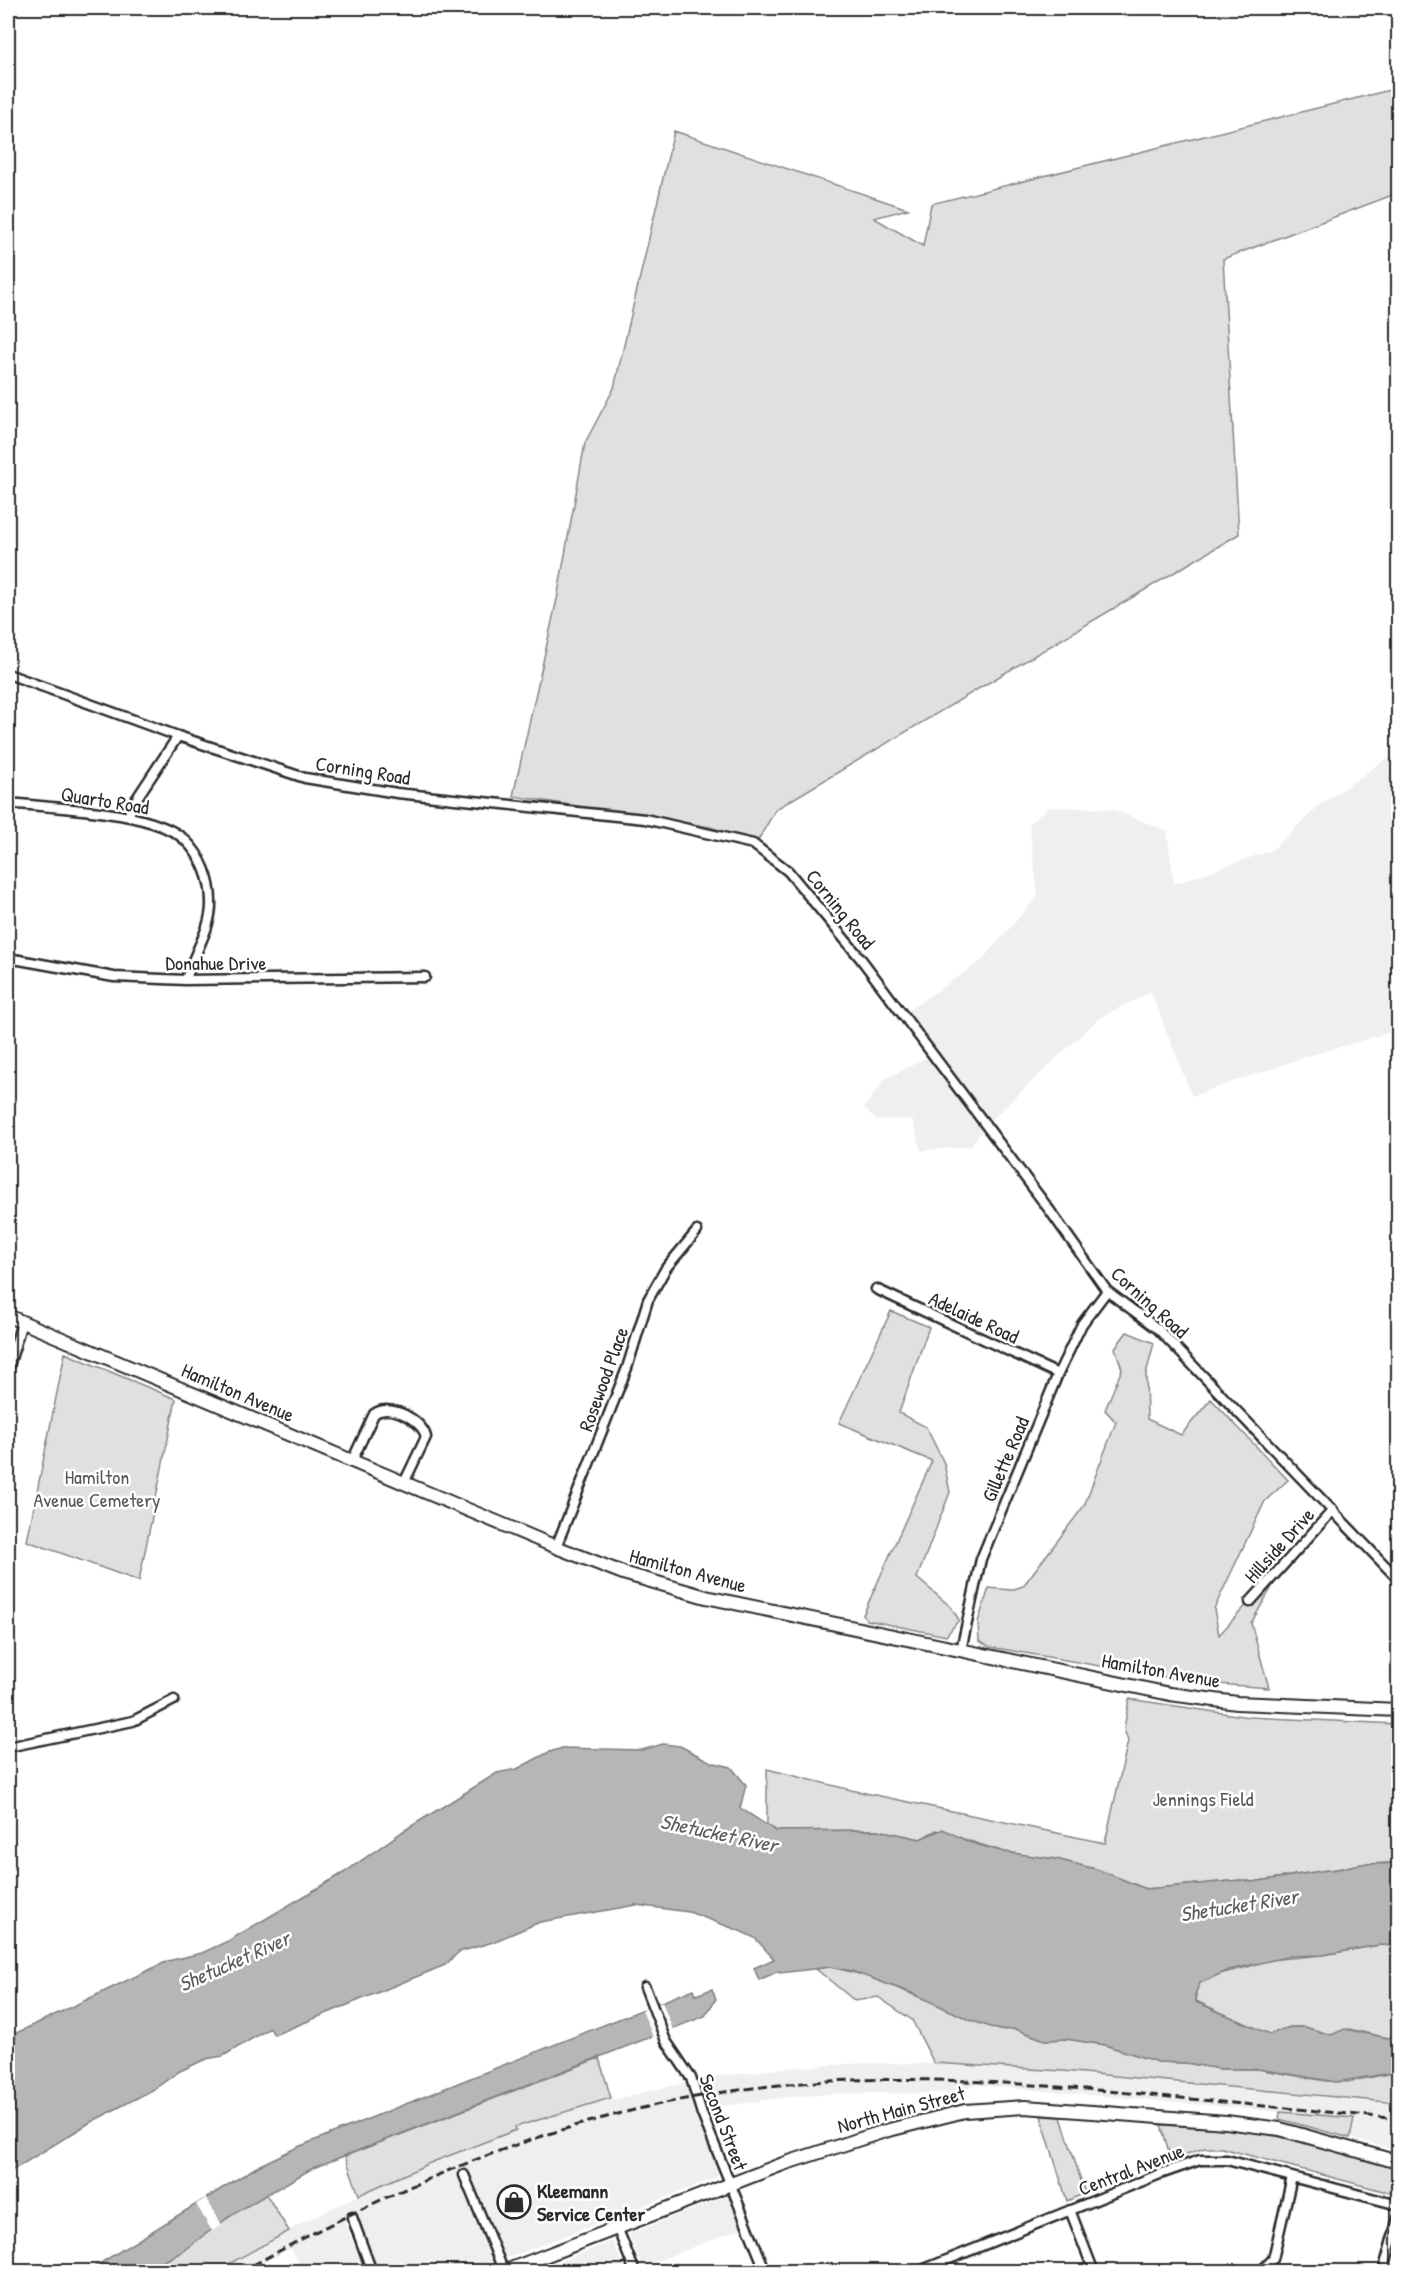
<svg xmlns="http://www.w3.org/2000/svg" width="1406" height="2279" font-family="'Patrick Hand',sans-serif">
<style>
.built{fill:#efefef}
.green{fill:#e0e0e0;stroke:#868686;stroke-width:1.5}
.water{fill:#b6b6b6;stroke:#7e7e7e;stroke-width:1.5}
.pier{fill:#fff}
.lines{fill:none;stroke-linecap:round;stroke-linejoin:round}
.minor-casing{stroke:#2b2b2b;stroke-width:13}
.secondary-casing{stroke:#2b2b2b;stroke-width:16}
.minor{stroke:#fff;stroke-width:8}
.secondary{stroke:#fff;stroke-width:12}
.rail{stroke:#2b2b2b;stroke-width:3;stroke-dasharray:9 4.5;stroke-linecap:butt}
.labels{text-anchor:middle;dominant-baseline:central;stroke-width:5;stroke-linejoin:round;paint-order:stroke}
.street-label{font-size:20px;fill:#2b2b2b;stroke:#fff}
.park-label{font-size:20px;fill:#585858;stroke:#fff}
.poi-label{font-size:20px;font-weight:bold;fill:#2b2b2b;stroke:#fff;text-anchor:start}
.water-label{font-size:21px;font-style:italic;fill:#5c5c5c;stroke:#fff}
</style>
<rect width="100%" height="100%" fill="#fff"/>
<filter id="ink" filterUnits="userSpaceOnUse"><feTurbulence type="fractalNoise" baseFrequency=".0167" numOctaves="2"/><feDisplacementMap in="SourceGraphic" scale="12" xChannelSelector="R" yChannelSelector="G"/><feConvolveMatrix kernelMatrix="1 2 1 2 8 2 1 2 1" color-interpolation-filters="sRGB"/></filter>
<g filter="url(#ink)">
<!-- built -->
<path class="built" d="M1398 751V1030L1308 1056 1192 1096 1151 992 1099 1018 991 1120 970 1146 921 1151 912 1119 877 1120 864 1108 884 1080 937 1052 906 1012 980 962 1038 896 1029 823 1050 807 1112 809 1167 831 1174 884 1272 850 1320 805Z
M866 2063 967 2064 1030 2068 1398 2103V2151L1350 2138 1353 2118 975 2085 949 2093H847L788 2097 695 2110 719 2171 716 2178 474 2271H379L356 2216 344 2221 365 2271H304L291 2248 248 2271 215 2272 302 2223 378 2186 515 2129V2127L572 2109 706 2078 786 2068Z
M726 2196 730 2199 742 2228 642 2267 629 2234Z
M612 2241 626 2271H536L610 2242Z"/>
<!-- green -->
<path class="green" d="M1398 88V193L1223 259 1239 534 776 809 757 842 710 827 513 796 557 599 585 443 614 388 674 131 908 209 874 218 923 246 931 204Z
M891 1311 929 1327 899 1413 926 1427 944 1463 950 1492 917 1578 951 1607 959 1620 946 1636 867 1620 863 1615 932 1461 839 1423Z
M1127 1332 1154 1343 1146 1374 1147 1419 1181 1435 1211 1399 1288 1480 1265 1501 1214 1609 1219 1635 1274 1575 1276 1580 1251 1623 1269 1688 1192 1682 990 1647 979 1641 978 1622 989 1588 1011 1590 1023 1586 1084 1506 1116 1422 1105 1410 1122 1369 1115 1348Z
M65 1353 176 1399 139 1581 27 1541Z
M1129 1699 1249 1717 1398 1724V1862C1386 1864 1377 1863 1365 1864 1352 1864 1341 1870 1327 1870L1253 1882 1241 1880 1146 1889 1099 1870 1056 1859 1004 1852 936 1830 921 1839 878 1830 777 1831 767 1825V1769L851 1790 1105 1843 1128 1741 1124 1729Z
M1379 1945 1398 1946V2035L1388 2038 1349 2029 1331 2035 1305 2027H1290L1270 2035 1196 2001V1991L1200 1983 1215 1975 1248 1967 1267 1960 1323 1955Z
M830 1967 868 1976 999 2030 1015 2029 1045 2040 1066 2039 1105 2045 1158 2062 1187 2063 1220 2069H1258L1326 2081 1347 2082 1398 2072V2103L1063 2071 934 2063 912 2020 878 1997 855 2001 816 1969Z
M599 2058 611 2098 515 2127 516 2130 430 2163 359 2195 345 2156Z
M1280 2112 1354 2118 1350 2138 1279 2119Z
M1041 2116 1061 2117 1085 2193 1067 2201Z
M1161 2125C1192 2127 1223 2128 1254 2132 1303 2140 1351 2155 1398 2170V2195L1222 2148H1205L1171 2159Z
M266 2194 289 2231 216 2271 145 2272 187 2248 210 2229Z"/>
<!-- water -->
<path class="water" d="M663 1744 680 1746 711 1762 731 1767 746 1785 740 1808 776 1831 878 1830 920 1839 943 1829 969 1842 1004 1852 1056 1859 1099 1870 1146 1889 1241 1880 1253 1882 1327 1870C1343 1870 1352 1864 1365 1864 1377 1863 1386 1865 1398 1862V1946L1379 1945 1323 1955 1291 1956 1229 1970 1200 1983 1195 1994 1196 2002 1270 2034 1290 2027H1305L1331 2035 1345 2029 1388 2038 1398 2035V2072L1336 2082 1258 2069H1220L1186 2063 1158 2062 1105 2045 1066 2039 1045 2040 1015 2029 999 2030 970 2020 914 1994 851 1971 830 1967 780 1973 779 1971 759 1980 754 1968 774 1959 755 1938 740 1931 689 1912 636 1905 540 1922 493 1942 459 1952 445 1965 274 2035 270 2028 223 2056 206 2059 180 2071 154 2089 91 2122 8 2173V2037L168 1961 202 1953 228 1941 345 1872 402 1832 497 1773 517 1769 547 1753 562 1748 642 1750Z
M694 1989 696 1995 712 1989 716 1999 705 2016 313 2168 233 2214 180 2253 144 2271 86 2272 260 2165 298 2147Z"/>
<!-- pier -->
<path class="pier" d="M662 2002 673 2030 653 2037 642 2010Z
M206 2198 222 2225 212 2231 196 2204Z"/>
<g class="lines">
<defs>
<path id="minor" d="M8 674 178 736 305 778 397 793 645 819 753 844 788 871 861 959 1048 1208 1107 1291 1158 1329 1398 1579
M8 803C52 808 153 810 185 840 202 856 211 880 211 902 212 929 193 953 186 980
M128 816 137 798 178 736
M8 958 114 977 186 980 425 977
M876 1289 1058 1374
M8 1369 22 1322
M352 1461 374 1414C390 1402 422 1420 426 1437L404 1483
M556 1547 627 1368 648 1300 666 1268 697 1231
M1250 1602 1333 1510
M961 1650 981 1559 1058 1374 1082 1324 1107 1291
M8 1747 133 1721 174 1700
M645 1987 666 2041 691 2078 702 2114 766 2272
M464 2175 504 2272
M1070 2210 1094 2272
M352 2217 372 2272
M617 2227 635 2272
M917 2272 1160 2174 1200 2160H1227L1398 2205
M1260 2272 1273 2259 1292 2177
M1383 2272 1398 2218"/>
<path id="secondary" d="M8 1316 556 1547 623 1573 706 1597 1170 1694 1237 1703 1398 1710
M503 2272 783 2164 885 2131 965 2111 1025 2107 1226 2122 1280 2129 1398 2162"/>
</defs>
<!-- minor casing -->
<use href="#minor" class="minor-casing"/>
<!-- secondary casing -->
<use href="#secondary" class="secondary-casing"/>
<!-- minor -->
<use href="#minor" class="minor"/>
<!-- secondary -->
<use href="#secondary" class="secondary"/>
<!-- rail -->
<path class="rail" d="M241 2272C406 2179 581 2107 770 2086 894 2072 1018 2083 1141 2094 1227 2103 1313 2110 1398 2119"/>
</g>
</g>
<!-- icons -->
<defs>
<symbol id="shop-ring" viewBox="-11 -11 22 22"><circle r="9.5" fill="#fff" stroke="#2b2b2b" stroke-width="1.5"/><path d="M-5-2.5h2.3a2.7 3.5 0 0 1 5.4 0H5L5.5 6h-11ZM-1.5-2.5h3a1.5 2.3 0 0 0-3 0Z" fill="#2b2b2b"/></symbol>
</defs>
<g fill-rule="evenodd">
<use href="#shop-ring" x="495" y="2183" width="38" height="38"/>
</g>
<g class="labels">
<!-- street labels -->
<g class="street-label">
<text transform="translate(363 770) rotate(9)">Corning Road</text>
<text transform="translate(105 800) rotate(9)">Quarto Road</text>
<text transform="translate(841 909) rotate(51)">Corning Road</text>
<text x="216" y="962">Donahue Drive</text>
<text transform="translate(1150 1302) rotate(42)">Corning Road</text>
<text transform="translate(974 1317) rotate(25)">Adelaide Road</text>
<text transform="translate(603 1379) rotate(-70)">Rosewood Place</text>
<text transform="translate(238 1392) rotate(23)">Hamilton Avenue</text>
<text transform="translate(1005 1459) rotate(-67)">Gillette Road</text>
<text transform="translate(1279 1545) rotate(-48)">Hillside Drive</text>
<text transform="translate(688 1570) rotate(15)">Hamilton Avenue</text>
<text transform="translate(1161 1670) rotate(10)">Hamilton Avenue</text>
<text transform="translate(901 2109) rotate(-15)">North Main Street</text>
<text transform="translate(724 2122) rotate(69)">Second Street</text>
<text transform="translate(1131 2169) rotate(-21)">Central Avenue</text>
</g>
<!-- park labels -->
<g class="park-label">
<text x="97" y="1476">Hamilton<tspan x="97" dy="23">Avenue Cemetery</tspan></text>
<text x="1203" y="1798">Jennings Field</text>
</g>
<!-- poi labels -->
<g class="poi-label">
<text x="537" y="2190">Kleemann<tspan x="537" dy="23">Service Center</tspan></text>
</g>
<!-- water labels -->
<g class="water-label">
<text transform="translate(719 1833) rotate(12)">Shetucket River</text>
<text transform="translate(1239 1905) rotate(-9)">Shetucket River</text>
<text transform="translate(234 1961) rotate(-24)">Shetucket River</text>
</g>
</g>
<!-- margin -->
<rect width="1406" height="2279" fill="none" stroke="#fff" stroke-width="30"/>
<rect x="15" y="15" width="1376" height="2249" fill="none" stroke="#2b2b2b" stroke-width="2" filter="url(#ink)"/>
</svg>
